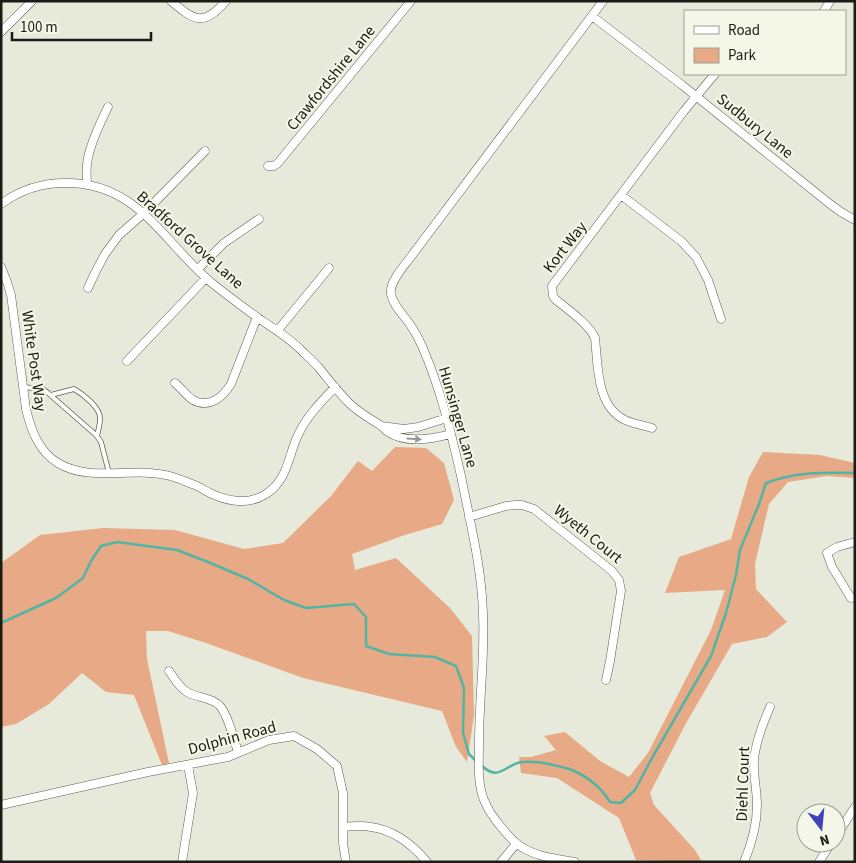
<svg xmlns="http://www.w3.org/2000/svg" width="856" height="863" font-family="'Source Sans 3',sans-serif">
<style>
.green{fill:#e8a986}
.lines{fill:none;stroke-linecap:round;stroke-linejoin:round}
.stream{stroke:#52b5a3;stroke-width:2.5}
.lane-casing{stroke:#5e6053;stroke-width:5.5}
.street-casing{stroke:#5e6053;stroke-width:9}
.lane{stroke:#fff;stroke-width:4}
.street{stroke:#fff;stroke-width:8}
.oneway{fill:#989996}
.labels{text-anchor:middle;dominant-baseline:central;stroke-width:4;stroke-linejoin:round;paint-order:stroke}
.street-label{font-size:16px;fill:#1b1c16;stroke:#f4f7e7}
</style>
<rect width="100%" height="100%" fill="#e7eada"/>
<!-- green -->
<path class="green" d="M395 447 426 448 444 463 454 500 442 524 405 535 352 554 355 570 396 558 450 608 472 636 474 715 467 762 456 747 442 711 303 678 206 643 168 631H146L147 659 169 763 162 765 134 695 106 692 82 673 49 704 16 724 1 727V563L40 535 103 528 175 530 244 549 283 543 331 496 358 461 372 471Z
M763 452 820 455 855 463V478L827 476 788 482 769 504 755 564 756 589 787 622 767 637 732 644 685 725 650 793 654 805 695 850 702 862 636 860 619 818 557 778 521 773 519 757H531L556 750 544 736 565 732 600 761 629 777 648 753 711 630 725 590 665 593 679 557 731 539 749 477Z"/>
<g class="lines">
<!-- stream -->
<path class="stream" d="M1 623 56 598 83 578 91 561 101 546 117 542 177 550 208 562 248 579 284 600 306 608 354 604 366 617V646L389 654 435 657 456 666 464 688 463 733 469 754 477 762
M481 765C499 783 505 764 522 762 532 761 540 762 549 764 557 766 565 767 572 770 588 777 601 787 610 802L621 803 635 790 652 758 711 656 726 613 736 575 740 550 759 504 766 483C795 472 824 472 855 473"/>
<defs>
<path id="lane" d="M23 387 43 389 48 393 96 435 101 442 109 473
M51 395 74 389C83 394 101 408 100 419 100 425 98 431 97 436"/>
<path id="street" d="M171 1C195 21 203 27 226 1
M824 11 830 1
M592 16 682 85 830 204 841 212 855 220
M1 32 32 1
M268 166H274L278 163 411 1
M87 185C87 178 86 171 87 164 89 146 100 123 108 107
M621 195 681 241 696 257 708 280 721 319
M1 204C20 190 42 183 65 183 139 182 163 243 213 284 227 295 243 307 258 318 273 328 288 337 301 350 307 356 314 362 319 368 329 380 338 392 349 403 358 412 369 418 380 425 383 427 385 430 388 432 406 444 432 439 451 434
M1 267 7 282 11 295 26 409C31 430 39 452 58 463 91 483 133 466 170 476 177 478 185 481 192 484 199 486 205 491 212 494 230 502 249 505 266 494 288 480 288 456 298 435 307 416 321 402 335 387
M198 269 224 243 259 219
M88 288 95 273 105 254 119 235 144 213 205 151
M278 330 329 268
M127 361 206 278
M175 383C181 388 187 396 193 400 209 409 223 397 231 384L257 317
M381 426 404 429 418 427 447 418
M652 428C643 425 633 424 625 420 596 406 598 365 595 338 588 323 568 310 555 299L553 296 552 286 684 111 715 74
M469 517 506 506 515 505H522L534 509 612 571 619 580 621 591 610 661 606 680
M851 598 832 567 827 553 837 547 855 542
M169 671C174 678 179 687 187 692 197 698 210 697 219 705 228 714 234 740 238 752
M1 805 148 772 228 757 269 740 294 736 317 749 337 766 343 793V843L346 862
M343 827C352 826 362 825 371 827 394 830 412 844 427 862
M836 836 855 807
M182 862 193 793 188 765
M501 862 516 844
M575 862C556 859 530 856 515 842 510 838 506 833 502 828 495 820 488 810 484 800 477 782 479 762 479 743 479 700 485 657 483 615 482 568 470 522 461 476 451 432 440 387 422 346 419 339 415 332 411 326 405 316 393 306 391 294 389 282 404 266 410 258L603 1
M744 862C752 843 757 826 757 805 757 790 753 774 754 759 756 741 763 723 770 707
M819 862 831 843"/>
</defs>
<!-- lane casing -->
<use href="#lane" class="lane-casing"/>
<!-- street casing -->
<use href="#street" class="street-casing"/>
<!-- lane -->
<use href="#lane" class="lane"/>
<!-- street -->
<use href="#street" class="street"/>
</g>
<!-- one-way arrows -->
<defs><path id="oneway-solid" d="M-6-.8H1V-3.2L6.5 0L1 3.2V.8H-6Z" transform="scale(1.25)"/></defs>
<use class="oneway" href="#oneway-solid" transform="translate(414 439) rotate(4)"/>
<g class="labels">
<!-- street labels -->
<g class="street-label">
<text transform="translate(331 78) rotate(-51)">Crawfordshire Lane</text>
<text transform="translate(755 126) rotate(39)">Sudbury Lane</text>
<text transform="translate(190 240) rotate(42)">Bradford Grove Lane</text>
<text transform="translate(565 247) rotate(-52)">Kort Way</text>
<text transform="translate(34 361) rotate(82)">White Post Way</text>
<text transform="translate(458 417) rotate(74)">Hunsinger Lane</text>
<text transform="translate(588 534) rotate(39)">Wyeth Court</text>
<text transform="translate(232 738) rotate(-15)">Dolphin Road</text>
<text transform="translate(743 784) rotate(-88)">Diehl Court</text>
</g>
</g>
<!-- border -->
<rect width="856" height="863" fill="none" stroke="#1b1c16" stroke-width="5"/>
<!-- legend -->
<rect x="684" y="10" width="162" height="65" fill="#f4f7e7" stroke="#9d9f93"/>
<rect x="694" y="26" width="25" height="8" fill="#ffffff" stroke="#9d9f93"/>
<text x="728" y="35" font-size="15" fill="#1b1c16">Road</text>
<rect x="694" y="48" width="25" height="15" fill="#e8a986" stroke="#9d9f93"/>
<text x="728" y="60" font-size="15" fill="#1b1c16">Park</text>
<!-- north arrow -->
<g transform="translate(821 828) rotate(164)"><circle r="24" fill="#f4f7e7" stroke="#9d9f93"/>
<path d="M0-4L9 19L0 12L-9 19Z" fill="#4142b7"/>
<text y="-8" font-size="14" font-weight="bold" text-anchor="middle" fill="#1b1c16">N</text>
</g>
<!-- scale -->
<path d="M12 32v8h139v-8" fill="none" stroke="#1b1c16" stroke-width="2.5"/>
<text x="20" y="32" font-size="15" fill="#1b1c16" stroke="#f4f7e7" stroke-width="4" paint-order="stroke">100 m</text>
</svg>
